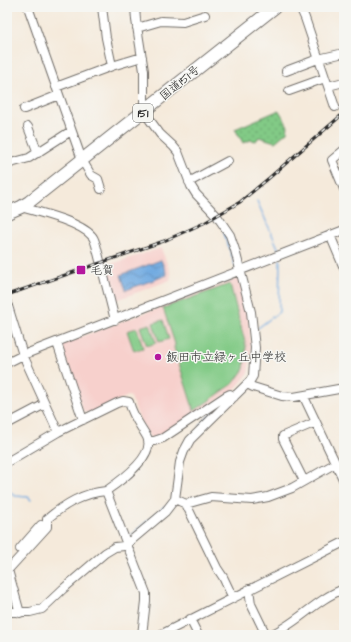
<svg xmlns="http://www.w3.org/2000/svg" width="351" height="642" font-family="'Architects Daughter','Klee One',sans-serif">
<style>
.built{fill:#f7d0cc}
.park{fill:url(#park-dots);stroke:#567a58}
.pitch{fill:#82ca86;stroke:#567a58}
.water{fill:url(#water-waves);stroke:#4e6a86}
.lines{fill:none;stroke-linecap:round;stroke-linejoin:round}
.stream{stroke:#71aae1;stroke-width:1.5}
.minor-casing{stroke:#726e69;stroke-width:10}
.highway-casing{stroke:#726e69;stroke-width:14}
.minor{stroke:#fff;stroke-width:8}
.highway{stroke:#fff;stroke-width:12}
.rail-casing{stroke:#2b2b2b;stroke-width:3}
.rail{stroke:#f6f6f2;stroke-width:1.5;stroke-dasharray:4.5;stroke-linecap:butt}
.poi-dot{fill:#b5179e;stroke:#f6f6f2;stroke-width:1.5}
.labels{text-anchor:middle;dominant-baseline:central;stroke-width:3;stroke-linejoin:round;paint-order:stroke}
.shield{fill:#f6f6f2;stroke:#686867;stroke-width:1}
.shield-label{font-size:11px;font-weight:bold;fill:#2b2b2b}
.street-label{font-size:12px;fill:#2b2b2b;stroke:#f6f6f2}
.poi-label{font-size:12px;fill:#2b2b2b;stroke:#f6f6f2;text-anchor:start}
</style>
<defs>
<pattern id="park-dots" width="8" height="8" patternUnits="userSpaceOnUse"><rect width="8" height="8" fill="#82ca86"/><path d="M2 2h.1M6 6h.1" fill="none" stroke="#6ba46e" stroke-width="1.8" stroke-linecap="round"/></pattern>
<pattern id="water-waves" width="16" height="10" patternUnits="userSpaceOnUse"><rect width="16" height="10" fill="#71aae1"/><path d="M0 5q4-4 8 0t8 0" fill="none" stroke="#5d8bb7"/></pattern>
</defs>
<rect width="100%" height="100%" fill="#f6f6f2"/>
<filter id="ink" filterUnits="userSpaceOnUse"><feTurbulence type="fractalNoise" baseFrequency=".025" numOctaves="2"/><feDisplacementMap in="SourceGraphic" scale="8" xChannelSelector="R" yChannelSelector="G"/><feConvolveMatrix kernelMatrix="1 2 1 2 8 2 1 2 1" color-interpolation-filters="sRGB"/></filter>
<filter id="wash" filterUnits="userSpaceOnUse"><feTurbulence type="fractalNoise" baseFrequency=".012" numOctaves="4" result="noise"/><feDisplacementMap in="SourceGraphic" scale="16" xChannelSelector="R" yChannelSelector="G"/><feGaussianBlur stdDeviation="0.9" result="paint"/><feColorMatrix in="noise" values="0 0 0 0 0 0 0 0 0 0 0 0 0 0 0 0 0 1.4 0 .05"/><feComposite in="paint" operator="in"/></filter>
<g filter="url(#wash)">
<rect width="100%" height="100%" fill="#f5eadb"/>
<!-- built -->
<path class="built" d="M161 248 171 274 170 280 114 301 105 266Z
M239 278 249 319 251 352 248 374 236 388 166 434 151 439 140 421 131 397 128 396 90 414 83 411 62 348 64 343Z"/>
<!-- park -->
<path class="park" d="M277 111 280 112 288 126 287 132 275 142 259 137 256 141 251 140 243 143 235 129Z"/>
<!-- pitch -->
<path class="pitch" d="M230 284 246 346 244 369 233 384 194 411 174 348 175 344 163 308Z
M163 320 169 339 159 342 153 323Z
M150 324 156 343 147 346 140 327Z
M137 328 143 348 134 351 127 331Z"/>
<!-- water -->
<path class="water" d="M161 260 167 275 126 290 121 275Z"/>
<g class="lines">
<!-- stream -->
<path class="stream" d="M171 149 184 178
M257 201 279 250
M224 233 236 268
M258 328 279 312 280 259
M200 425 216 409
M7 489 15 496 28 497 31 500
M130 536 165 506"/>
</g>
</g>
<g filter="url(#ink)">
<g class="lines">
<defs>
<path id="minor" d="M28 7 82 160 91 175 98 179 101 189
M102 7 106 38 112 66
M300 7 305 18 335 107
M137 28 161 21 183 22 205 15
M286 71 318 59 344 53
M328 86 344 82
M56 87 112 66 142 57
M289 91 325 78
M24 109 59 95
M28 127 38 153
M344 150 332 160 344 189
M7 164 29 158 71 131
M189 182 228 161
M21 207C39 212 80 222 92 236 94 238 95 242 96 245L115 320
M330 235 344 268
M7 303 23 355 58 432
M57 343 83 420
M7 363 23 355 344 230
M247 384 253 387 282 396 294 397 344 388
M304 397 344 481
M7 424 45 404
M148 441H154L163 438 226 396 230 394 234 397
M7 462 58 432 117 403 123 401 129 402C133 417 140 425 147 437 156 456 119 482 106 491L146 593V601L142 635
M304 481 283 439V436L316 422
M175 499 186 504 211 497 252 500 268 497 292 488 336 463
M186 504 217 568 223 577 233 598
M20 549 41 525
M8 570 20 613
M7 571 47 527V519C65 504 83 493 106 491
M249 589 251 604 266 635
M7 612H30L42 609 63 589 105 553 115 547 124 546 127 544 165 512 175 499 180 462 184 451 190 440 250 381 253 376 255 348 251 312 235 250 230 235 217 216 196 194 191 186 178 152 173 146 160 134 144 112V71L136 20 135 7
M190 619 198 635
M160 635 344 542
M270 635C297 624 316 599 344 589"/>
<path id="highway" d="M7 213 21 207 29 202 275 7"/>
</defs>
<!-- minor casing -->
<use href="#minor" class="minor-casing"/>
<!-- highway casing -->
<use href="#highway" class="highway-casing"/>
<!-- minor -->
<use href="#minor" class="minor"/>
<!-- highway -->
<use href="#highway" class="highway"/>
<defs>
<path id="rail" d="M7 295 164 241 204 223 240 202 269 178 344 113"/>
</defs>
<!-- rail casing -->
<use href="#rail" class="rail-casing"/>
<!-- rail -->
<use href="#rail" class="rail"/>
</g>
</g>
<!-- markers -->
<g class="poi-dot">
<rect x="76" y="265" width="10" height="10" rx="2"/>
<circle cx="158" cy="357" r="4"/>
</g>
<g class="labels">
<!-- shield labels -->
<rect class="shield" x="133" y="104" width="20" height="18" rx="3"/>
<g class="shield-label">
<text x="143" y="113">151</text>
</g>
<!-- street labels -->
<g class="street-label">
<text transform="translate(180 83) rotate(-39)">国道151号</text>
</g>
<!-- poi labels -->
<g class="poi-label">
<text x="90" y="270">毛賀</text>
<text x="166" y="357">飯田市立緑ヶ丘中学校</text>
</g>
</g>
<!-- margin -->
<rect width="351" height="642" fill="none" stroke="#f6f6f2" stroke-width="24"/>
</svg>
